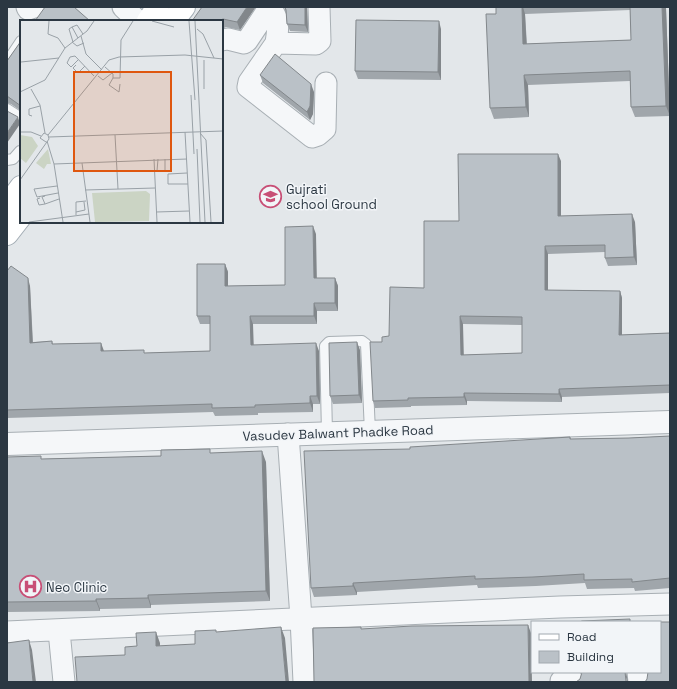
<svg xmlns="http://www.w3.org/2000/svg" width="677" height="689" font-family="'Space Grotesk',sans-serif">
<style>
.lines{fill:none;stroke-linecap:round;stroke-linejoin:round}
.service-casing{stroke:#a8afb4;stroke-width:12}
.minor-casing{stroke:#a8afb4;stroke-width:23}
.tertiary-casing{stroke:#a8afb4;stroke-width:24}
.primary-casing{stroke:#a3adb5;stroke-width:24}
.service{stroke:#f5f7f9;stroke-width:10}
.minor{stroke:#f5f7f9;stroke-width:21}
.tertiary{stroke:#f5f7f9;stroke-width:22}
.primary{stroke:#fff;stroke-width:22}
.wall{fill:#a0a6ab;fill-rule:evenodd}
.shaded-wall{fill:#82878b}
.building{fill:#bac1c7;stroke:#82878b;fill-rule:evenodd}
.labels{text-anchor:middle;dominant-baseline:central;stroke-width:3;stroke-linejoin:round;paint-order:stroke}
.poi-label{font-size:13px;fill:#2b3742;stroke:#f2f5f8;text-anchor:start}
.street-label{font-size:13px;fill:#2b3742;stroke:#f2f5f8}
.inset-road{fill:none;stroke:#99a1a7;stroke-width:1}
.view{fill:#df570f;fill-opacity:0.15;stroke:#df570f;stroke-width:2}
.inset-edge{fill:none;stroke:#2b3742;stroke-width:2}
</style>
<rect width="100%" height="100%" fill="#e3e7ea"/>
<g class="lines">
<defs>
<path id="service" d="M7 62 21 41
M7 109 21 118
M7 160 13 159 20 151
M327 433 325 346 329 342 362 341 366 344 370 432"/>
<path id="minor" d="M27 7 28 9 34 7
M123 7 138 21
M268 7C281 18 278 28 276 43L316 44 320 41 319 7
M222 40 228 39 244 43 247 41 269 8
M276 43 249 82 248 87 312 137 318 135 325 129 326 83
M288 434 301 618 304 682
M59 631 64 682
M7 632 560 607 670 604
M638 672 639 682
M561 681H573"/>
<path id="tertiary" d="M7 444 670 422"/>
<path id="primary" d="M148 21 158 7
M173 21 184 7
M7 206 21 187
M7 234 21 216"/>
</defs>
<!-- service casing -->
<use href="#service" class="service-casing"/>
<!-- minor casing -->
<use href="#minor" class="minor-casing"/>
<!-- tertiary casing -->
<use href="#tertiary" class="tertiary-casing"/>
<!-- primary casing -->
<use href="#primary" class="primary-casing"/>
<!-- service -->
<use href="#service" class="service"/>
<!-- minor -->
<use href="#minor" class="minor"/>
<!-- tertiary -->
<use href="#tertiary" class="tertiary"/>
<!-- primary -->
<use href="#primary" class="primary"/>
</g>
<!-- wall -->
<path class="wall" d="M284 7H307L308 32 290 31 287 24 286 12Z
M496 7H668V8H666L670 116 635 117 631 107 630 81 528 85 529 117 494 119 490 108 496 14ZM630 10 631 40 527 44 525 14Z
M255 8 240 30 226 27 222 29V21H192Z
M441 29V80L358 79 355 71Z
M21 41V111L11 104 7 103V61Z
M260 75 314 92 313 114 310 120 263 83Z
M561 161V216L635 222 637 265 608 266 605 258V252L548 254V290L620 291 622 298V335L670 333V393L562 397V402L467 401V405L411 406V407L375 408 373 401 382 342 389 336 424 288 459 221ZM463 324 522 325V353L463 355Z
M316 234V278H335L338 286V311H317V324H253V345L319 351 320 404H313V412L258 413V415L215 416 213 412 7 418V271L30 286 33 342 52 341 53 344 101 343 103 351 145 353 210 351V324H200L197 316 225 264 228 272V286L285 285Z
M360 350 362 403 333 404 330 396Z
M670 436V588L635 591 634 588 587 589 585 583 536 586 478 588 477 585 357 592V595L314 597 311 588 410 449 570 437 571 439 629 438Z
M211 453 266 462 270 601 151 605V608L100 609V611L7 612V457L42 459 161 456Z"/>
<!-- shaded-wall -->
<path class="shaded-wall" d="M247 7H255V8L240 30 237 22Z
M305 7H307L308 32 305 25Z
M522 7H523L525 14 527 55 523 44Z
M662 7H665L666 8 670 116 666 106Z
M439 21 441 29V80L438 72Z
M524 75 528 85 529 117 526 107Z
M311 84 314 92 313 114 310 120 307 112Z
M18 117 20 124 7 143V133Z
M558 154 561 161V224L558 216Z
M632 214 635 222 637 265 634 257Z
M313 226 316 234 317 286 314 278Z
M545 246 548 254V298L545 290Z
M225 264 228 272V294L225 286Z
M28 278 30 286 33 351 30 343Z
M335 278 338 286V311L335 303Z
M620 291 622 298V343L619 335Z
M314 303 317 311V324L314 316Z
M250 316 253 324 254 353 251 345Z
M460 316 463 324 464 362 461 355Z
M357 342 360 350 362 403 359 395Z
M101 343 104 351H101Z
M316 343 319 351 320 404 317 396Z
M559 389 562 397V402L559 394Z
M464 393 467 401V405L464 397Z
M310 396 313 404V412L310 403Z
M262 451 266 462 270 601 266 591Z
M353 583 357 592V595L353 586Z
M148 595 151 605V608L148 598Z
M96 599 100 609V611L96 601Z
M528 625 531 633 532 682H529Z
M281 627 285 638 289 682H286Z
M156 632 160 643V656L156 646Z
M29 640 32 650 36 682H33Z
M625 672H626L628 682H627Z"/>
<!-- building -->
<path class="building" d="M45 7H74L90 21H35Z
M202 7H247L237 22 223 19 218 21H192Z
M285 7H305V25L287 24 286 10Z
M496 7H522L523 44 631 40 630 7H662L666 106 631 107 630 71 524 75 526 107 490 108 486 14H496Z
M356 20 439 21 438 72 355 71Z
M21 41V106L7 96V61Z
M275 54 311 84 310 106 307 112 260 75Z
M7 111 18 117 7 133Z
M458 154H558V216L632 214 634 257 605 258V245L545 246V290L620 291 619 335 670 333V385L559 389V394L464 393V397L408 398V400L373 401 370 342H382V337L389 336 390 287 424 288V221H459ZM460 316 522 317V353L461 355Z
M313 226 314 278H335V303H314V316H250L251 345 316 343 317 396H310V403L255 405V407L212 408V404L7 410V271L11 266 28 278 30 343 52 341V344L101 343V351L144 350V353L210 351V316H197V264H225V286L285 285V227Z
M357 342 359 395 330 396 329 343Z
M670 436V578L632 582V579L584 580V574L533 577 475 579V576L353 583V586L311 588 304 451 410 449V447L570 437V439L629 438Z
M210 449V453L262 451 266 591 148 595V598L96 599V601L7 602V457L41 456V459L161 456V450Z
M630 619V622H579L582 621Z
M642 622H670V682H645L647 679 648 672H660V622Z
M528 625 529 682H314L313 628 361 627V629L412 626Z
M281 627 286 682H77L75 657 125 655V647L137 646 136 633 156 632V646L195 644V631L216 630V632Z
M29 640 33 682H7V643Z
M582 672H625L626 681 628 682H576L580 679Z"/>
<!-- icons -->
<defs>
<symbol id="school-ring" viewBox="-11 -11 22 22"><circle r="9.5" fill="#f2f5f8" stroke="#c84f76" stroke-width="1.5"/><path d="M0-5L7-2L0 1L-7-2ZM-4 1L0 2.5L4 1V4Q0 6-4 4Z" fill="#c84f76"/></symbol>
<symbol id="hospital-ring" viewBox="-11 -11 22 22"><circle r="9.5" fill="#f2f5f8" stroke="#c84f76" stroke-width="1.5"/><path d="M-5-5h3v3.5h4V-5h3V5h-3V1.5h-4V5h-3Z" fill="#c84f76"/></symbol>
</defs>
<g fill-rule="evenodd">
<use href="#school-ring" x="258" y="184" width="25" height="25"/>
<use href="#hospital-ring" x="18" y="574" width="25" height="25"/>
</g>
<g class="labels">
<!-- poi labels -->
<g class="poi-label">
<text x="286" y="189">Gujrati<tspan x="286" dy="15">school Ground</tspan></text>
<text x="46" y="587">Neo Clinic</text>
</g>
<!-- street labels -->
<g class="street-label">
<text transform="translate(338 433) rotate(-2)">Vasudev Balwant Phadke Road</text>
</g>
</g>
<!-- overview -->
<g transform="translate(20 20)">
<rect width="203" height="203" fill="#e3e7ea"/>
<path d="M0 115 12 117 18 126 6 143 0 138ZM28 129 31 144H27L24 149 16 143ZM126 171 130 174 129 201 75 202 72 173Z" fill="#cbd4c4"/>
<path class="inset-road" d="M29 1 28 14 38 18 45 28M132 1 154 7M169 1 175 80M175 1 185 202M52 7 57 5 63 14M177 9 183 14 194 38M61 16 66 34 82 50M52 22 57 26 64 23M53 22 49 9 52 7 58 18M58 40 51 47 47 43 50 37 55 36 74 56M1 42 39 38M56 45 53 48 58 53 65 46M85 47 93 54V58H100L101 20 113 1M78 56 83 60 92 53M93 58 89 65 99 72 100 64M11 69 20 85 25 113M184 69V40M0 72 25 60 45 28 67 11 74 1M171 75 174 134M12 96 9 95V89L20 86M0 112H11L21 116M165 112 170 202M180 113 186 120 191 202M28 115 89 40 99 37 165 35 203 39M95 115 98 169M29 117 203 111M27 121 34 144 43 202M177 129 180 202M134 139 137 202M138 139 137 151H145V139M62 143 70 202M34 144 167 139M167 153 148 154V164H168M0 160 29 119 28 115 24 113 20 118 26 122M37 166 14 169 17 177 38 173M65 170 135 168M25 176 22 177 25 184 39 179M20 178 17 179 19 185 25 184M56 192 65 190 64 182M136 192 169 191M56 195V182L66 181M9 202 69 194"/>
<path class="view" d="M54 52H151V151H54Z"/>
<rect width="203" height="203" class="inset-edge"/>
</g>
<!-- border -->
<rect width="677" height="689" fill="none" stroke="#2b3742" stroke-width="16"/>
<!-- legend -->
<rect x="531" y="621" width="130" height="52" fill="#f2f5f8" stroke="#a2a9af"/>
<rect x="539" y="634" width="20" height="6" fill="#ffffff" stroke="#a2a9af"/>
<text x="567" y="641" font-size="12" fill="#2b3742">Road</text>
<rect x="539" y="651" width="20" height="12" fill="#bac1c7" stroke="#a2a9af"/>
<text x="567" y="661" font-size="12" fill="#2b3742">Building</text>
</svg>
